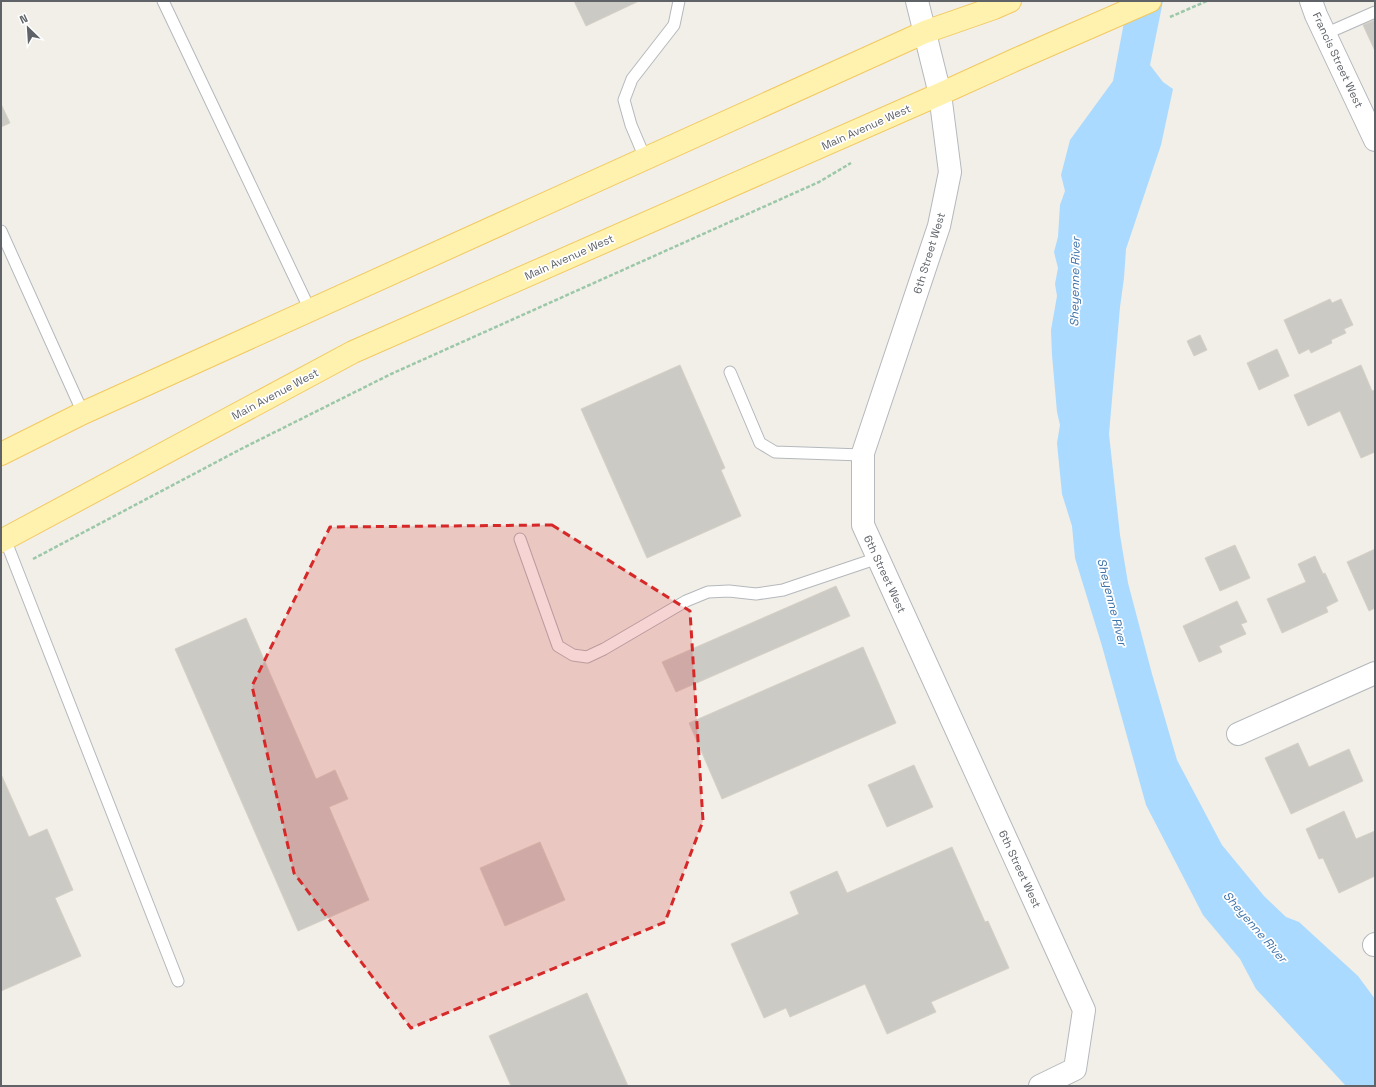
<svg xmlns="http://www.w3.org/2000/svg" width="1376" height="1087" font-family="'Space Grotesk',sans-serif">
<style>
.water{fill:#aadaff}
.building{fill:#cccac5;stroke:#d6d1c6}
.lines{fill:none;stroke-linecap:round;stroke-linejoin:round}
.lane-casing{stroke:#b5b8bc;stroke-width:13}
.street-casing{stroke:#b5b8bc;stroke-width:24}
.primary-casing{stroke:#f2c960;stroke-width:24}
.path{stroke:#9cc7a9;stroke-width:2.5;stroke-dasharray:4 2;stroke-linecap:butt}
.lane{stroke:#fff;stroke-width:11}
.street{stroke:#fff;stroke-width:22}
.primary{stroke:#fff2af;stroke-width:22}
.marked{fill:#d62828;fill-opacity:0.2;stroke:#d62828;stroke-width:3;stroke-dasharray:8 5;stroke-linejoin:round}
.labels{text-anchor:middle;dominant-baseline:central;stroke-width:3.5;stroke-linejoin:round;paint-order:stroke}
.street-label{font-size:11px;fill:#5f6368;stroke:#fff}
.water-label{font-size:12px;font-style:italic;fill:#4174aa;stroke:#fff}
</style>
<rect width="100%" height="100%" fill="#f1efe8"/>
<!-- water -->
<path class="water" d="M1128 1H1163L1150 65 1163 82 1173 89 1161 145 1126 249 1124 278 1120 307 1109 434 1120 535 1128 583 1152 674 1177 760 1222 845 1264 896 1286 917 1299 922 1358 976 1375 999V1086H1346L1256 989 1240 959 1203 915 1146 805 1102 646 1075 558 1072 526 1062 494 1057 443 1060 425 1057 412 1052 355 1051 330 1057 296 1055 284 1058 268 1054 252 1058 237 1060 205 1065 191 1061 175 1070 140 1113 81Z"/>
<!-- building -->
<path class="building" d="M574 1H639L586 26Z
M1375 20V51L1363 25Z
M1 104 10 123 1 127Z
M1330 299 1332 303 1341 299 1353 325 1344 329 1346 333 1331 340 1332 343 1311 353 1309 349 1299 354 1284 320Z
M1200 335 1207 350 1194 356 1187 341Z
M1277 349 1289 376 1259 390 1247 363Z
M680 365 725 468 721 470 741 516 647 558 581 409Z
M1361 365 1372 391 1375 390V452L1361 458 1340 411 1308 426 1294 395Z
M1235 545 1250 578 1220 591 1205 558Z
M1375 549V608L1369 611 1347 562Z
M1315 556 1323 574 1325 573 1338 601 1326 607 1328 612 1282 633 1267 599 1306 582 1298 564Z
M836 586 850 616 676 692 662 662Z
M1237 601 1247 622 1241 624 1246 634 1219 646 1222 652 1199 662 1183 626Z
M246 618 316 779 335 770 348 799 329 807 369 900 298 931 175 649Z
M863 647 896 723 722 799 689 723Z
M1298 743 1309 767 1349 749 1363 781 1291 814 1265 758Z
M914 765 933 807 887 827 868 785Z
M1 774 29 837 47 829 73 890 55 898 81 956 1 991Z
M1344 811 1356 839 1375 831V876L1339 893 1323 858 1319 859 1306 829Z
M540 842 565 900 505 926 480 868Z
M952 847 985 922 988 921 1009 968 931 1002 936 1012 887 1034 865 984 790 1017 786 1008 764 1018 731 944 799 914 790 892 837 871 847 893Z
M587 993 628 1086H511L489 1036Z"/>
<g class="lines">
<defs>
<path id="lane" d="M163 1 310 310
M1325 34 1375 12
M645 158 631 125 624 100 632 79 674 25 679 1
M1 231 83 413
M730 372 760 443 775 452 862 455
M5 539 178 981
M520 539 558 646 573 655 587 657 604 649 686 601 708 592 729 591 756 594 783 590 878 558"/>
<path id="street" d="M917 1 940 94 950 172 939 226 863 453V525L1084 1010 1075 1069 1040 1086
M1311 1 1316 15 1375 140
M1238 734 1375 673
M1374 945 1375 944"/>
<path id="primary" d="M1 454 83 413 925 32 994 8 1010 1
M1 541 353 352 940 94 1017 59 1150 1"/>
</defs>
<!-- lane casing -->
<use href="#lane" class="lane-casing"/>
<!-- street casing -->
<use href="#street" class="street-casing"/>
<!-- primary casing -->
<use href="#primary" class="primary-casing"/>
<!-- path -->
<path class="path" d="M1170 17 1207 1
M33 559 241 449 391 374 819 182 851 163"/>
<!-- lane -->
<use href="#lane" class="lane"/>
<!-- street -->
<use href="#street" class="street"/>
<!-- primary -->
<use href="#primary" class="primary"/>
</g>
<!-- marked area -->
<path class="marked" d="M552 525 690 611 703 821 665 922 411 1028 294 873 252 686 330 527Z"/>
<g class="labels">
<!-- street labels -->
<g class="street-label">
<text transform="translate(1338 60) rotate(65)">Francis Street West</text>
<text transform="translate(866 127) rotate(-24)">Main Avenue West</text>
<text transform="translate(929 253) rotate(-73)">6th Street West</text>
<text transform="translate(569 257) rotate(-24)">Main Avenue West</text>
<text transform="translate(275 394) rotate(-28)">Main Avenue West</text>
<text transform="translate(885 574) rotate(65)">6th Street West</text>
<text transform="translate(1020 869) rotate(65)">6th Street West</text>
</g>
<!-- water labels -->
<g class="water-label">
<text transform="translate(1075 282) rotate(-89)">Sheyenne River</text>
<text transform="translate(1112 602) rotate(76)">Sheyenne River</text>
<text transform="translate(1255 927) rotate(49)">Sheyenne River</text>
</g>
</g>
<!-- border -->
<rect width="1376" height="1087" fill="none" stroke="#5f6368" stroke-width="4"/>
<!-- north arrow -->
<g transform="translate(28 28) rotate(335)" stroke="#ffffff" stroke-width="3" paint-order="stroke">
<path d="M0-3L7 15L0 10L-7 15Z" fill="#5f6368"/>
<text y="-6" font-size="11" font-weight="bold" text-anchor="middle" fill="#5f6368">N</text>
</g>
</svg>
